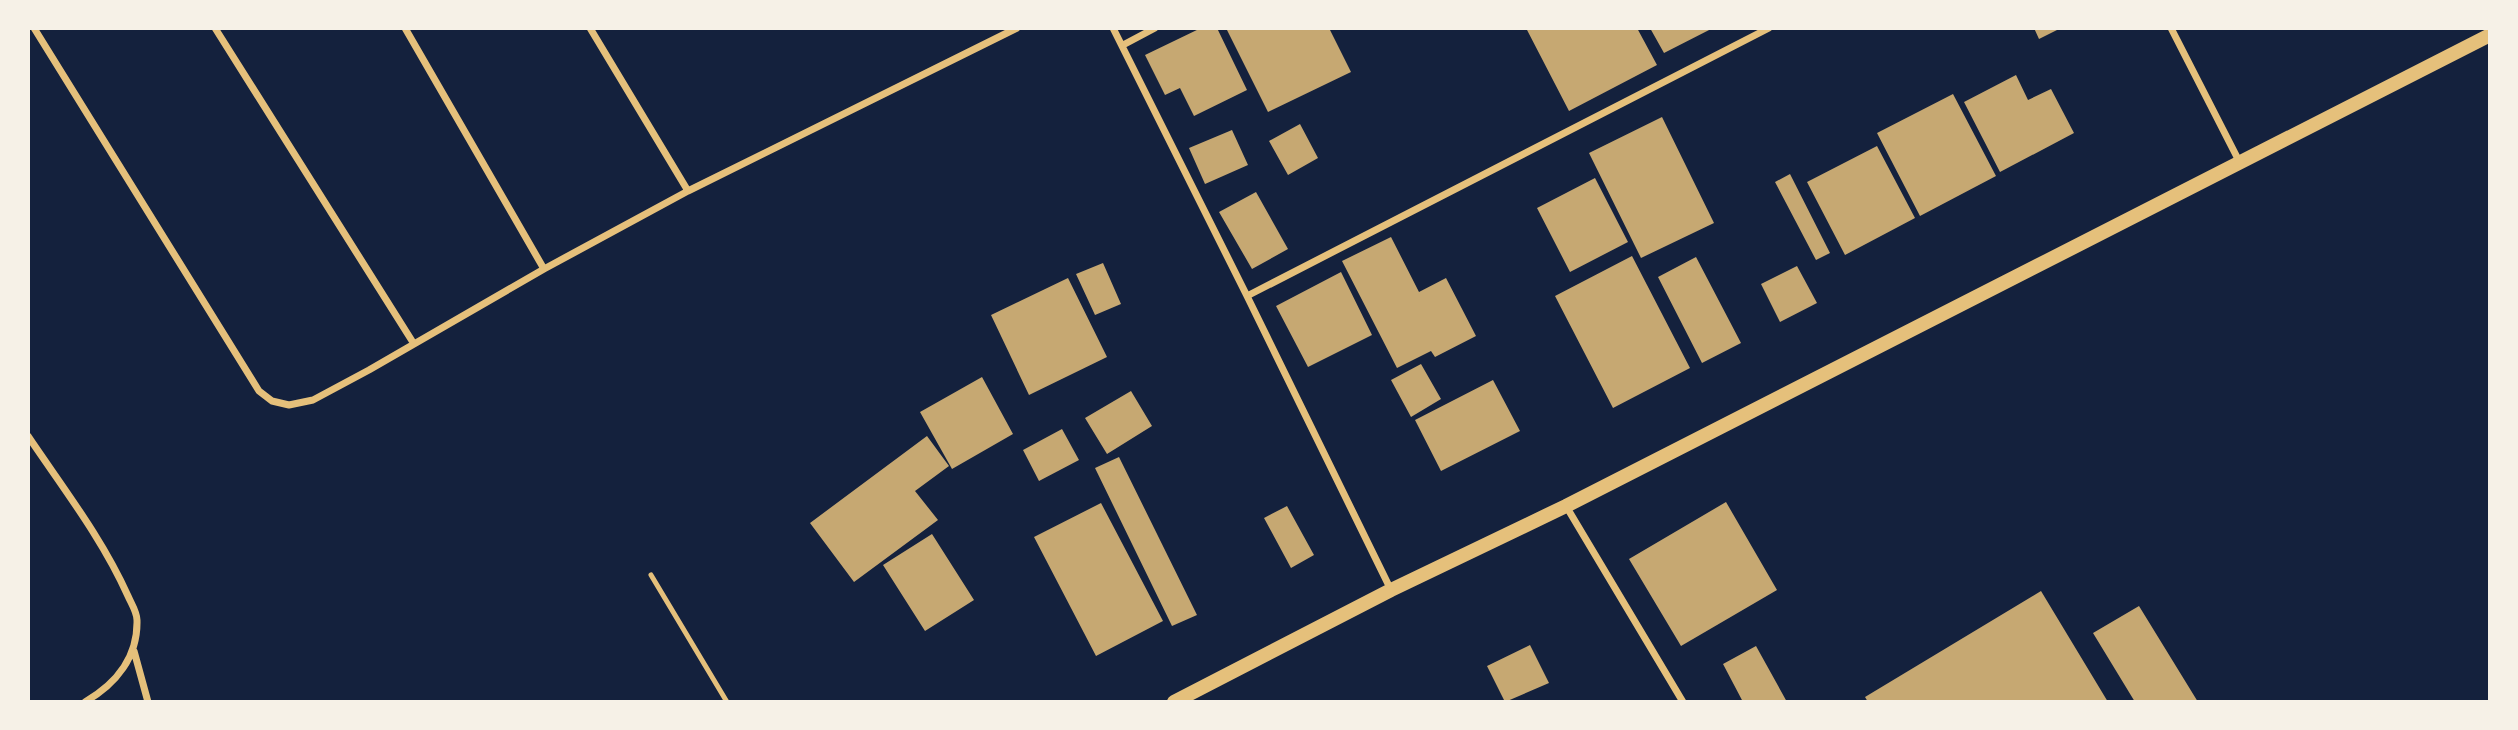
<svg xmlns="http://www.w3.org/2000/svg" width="2518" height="730" font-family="Inter,sans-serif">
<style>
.building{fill:#c6a872}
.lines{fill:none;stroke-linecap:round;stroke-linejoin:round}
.service{stroke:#e5c07b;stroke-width:5}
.minor{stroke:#e5c07b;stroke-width:7}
.secondary{stroke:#e5c07b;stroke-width:14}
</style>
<rect width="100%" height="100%" fill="#14213d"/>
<!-- building -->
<path class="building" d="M1201 28H1217L1247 90 1194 116 1180 88 1165 95 1145 55Z
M1226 28H1329L1351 72 1268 112Z
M1526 28H1637L1657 65 1569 111Z
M1650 28H1713L1664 53Z
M2034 28H2061L2039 39Z
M2016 75 2028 100 2051 89 2074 133 2000 172 1964 102Z
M1953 94 1996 176 1920 216 1877 133Z
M1662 117 1714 223 1641 258 1589 153Z
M1300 124 1318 158 1288 175 1269 141Z
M1232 130 1248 165 1205 184 1189 148Z
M1877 146 1915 218 1845 255 1807 182Z
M1790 174 1830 253 1816 260 1775 182Z
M1595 178 1628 242 1570 272 1537 208Z
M1256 192 1288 249 1252 269 1219 212Z
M1391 237 1419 292 1446 278 1476 336 1435 357 1431 351 1397 368 1342 261Z
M1632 256 1690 368 1613 408 1555 296Z
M1696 257 1741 343 1702 363 1658 277Z
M1103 263 1121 304 1095 315 1076 274Z
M1797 266 1817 303 1780 322 1761 284Z
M1341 272 1372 335 1308 367 1276 306Z
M1068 278 1107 357 1029 395 991 315Z
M1421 364 1441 399 1411 417 1391 380Z
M982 377 1013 434 952 469 920 412Z
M1493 380 1520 431 1441 471 1415 420Z
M1131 391 1152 426 1107 454 1085 418Z
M1062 429 1079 460 1039 481 1023 450Z
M927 436 949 466 915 491 938 520 854 582 810 523Z
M1119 457 1197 615 1172 626 1095 468Z
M1726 502 1777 590 1681 646 1629 559Z
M1101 503 1163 621 1096 656 1034 537Z
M1287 506 1314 555 1291 568 1264 518Z
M932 534 974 600 925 631 883 565Z
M2041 591 2108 702H1868L1865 697Z
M2139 606 2198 702H2135L2093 633Z
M1530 645 1549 683 1505 702 1487 666Z
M1756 646 1787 702H1743L1723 664Z"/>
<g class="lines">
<!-- service -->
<path class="service" d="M651 575 727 702"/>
<!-- minor -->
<path class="minor" d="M34 28 259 391 272 401 289 405 313 400 369 370 544 269 688 191 1017 28
M215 28 414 344
M405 28 544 269
M590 28 688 191
M1113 28 1247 296 1391 590
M2171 28 2239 161
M1123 45 1155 28
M1247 296 1769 28
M28 436C63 488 102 538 128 596 131 603 137 612 137 620 138 657 116 684 85 702
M1566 506 1683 702
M134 651 148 702"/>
<!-- secondary -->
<path class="secondary" d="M1174 702 1391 590 1566 506 2490 35"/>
</g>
<!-- border -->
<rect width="2518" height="730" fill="none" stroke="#f6f1e7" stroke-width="60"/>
</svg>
